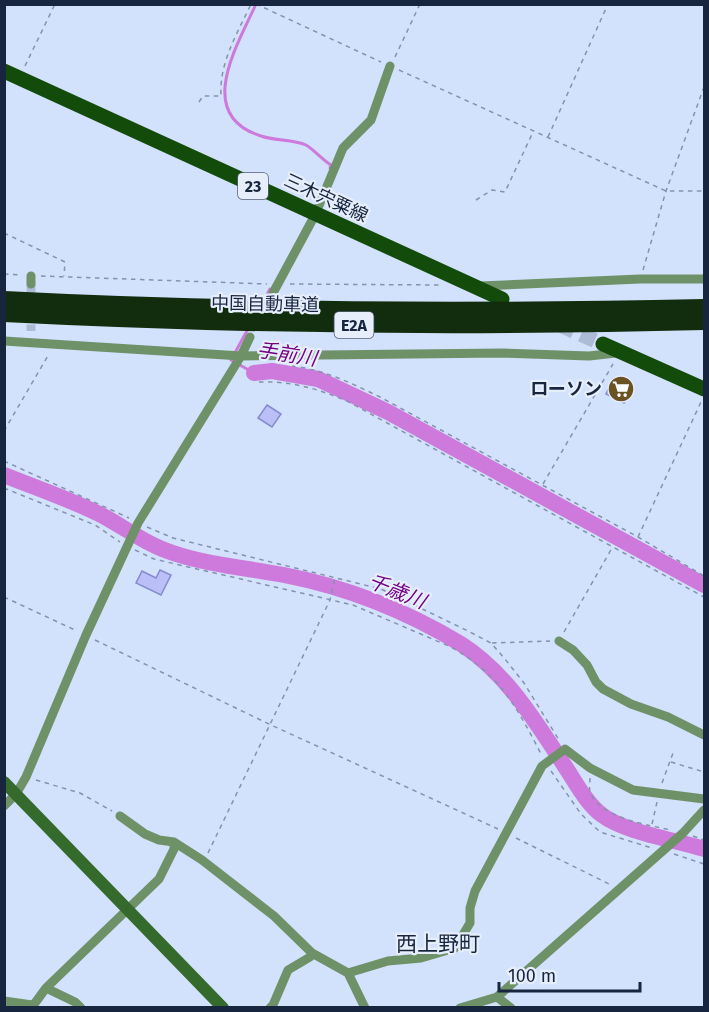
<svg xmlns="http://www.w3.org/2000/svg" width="709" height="1012" font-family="'Fira Sans','Noto Sans JP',sans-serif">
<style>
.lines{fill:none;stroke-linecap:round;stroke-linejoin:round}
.stream{stroke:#cd7adc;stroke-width:3}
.river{stroke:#cd7adc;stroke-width:16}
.building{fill:#bbbff8;stroke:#878ace;stroke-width:1.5}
.street-tunnel{stroke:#adbbd6;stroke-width:9;stroke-dasharray:9 4.5;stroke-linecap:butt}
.primary-tunnel{stroke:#adbbd6;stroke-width:15;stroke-dasharray:15 8;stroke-linecap:butt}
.path{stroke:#8493ad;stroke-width:1.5;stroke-dasharray:4.5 4.5;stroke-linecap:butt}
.street{stroke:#6e9168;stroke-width:9}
.secondary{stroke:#346a2c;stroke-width:12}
.primary{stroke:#134b0a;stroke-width:15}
.highway{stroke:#112d0d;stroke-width:16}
.labels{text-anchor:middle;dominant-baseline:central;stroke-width:4.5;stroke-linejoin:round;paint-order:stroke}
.shield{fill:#e6eefc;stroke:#566177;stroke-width:1.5}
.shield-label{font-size:16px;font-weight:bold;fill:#18253e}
.street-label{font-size:18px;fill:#18253e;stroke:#e6eefc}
.poi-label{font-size:18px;font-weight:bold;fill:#18253e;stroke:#e6eefc;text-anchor:end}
.water-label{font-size:20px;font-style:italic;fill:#750386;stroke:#e6eefc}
.quarter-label{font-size:21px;fill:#18253e;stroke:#e6eefc}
</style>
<rect width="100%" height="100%" fill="#d2e1fc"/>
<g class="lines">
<!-- stream -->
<path class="stream" d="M256 4C237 46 194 115 261 136 275 141 293 139 306 145 313 149 323 160 331 165L330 168
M263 302 270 289
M248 329 231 360 254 373"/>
<!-- river -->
<path class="river" d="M254 373 272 371 318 379 388 412 704 585
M4 475C36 488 75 501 105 517 128 530 148 545 173 553 209 565 247 568 284 575 346 587 408 612 461 644 507 673 537 724 566 768 576 783 587 804 602 815 624 832 676 840 704 849"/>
</g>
<!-- building -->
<path class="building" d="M613 379 631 388 624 403 606 394Z
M267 405 281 414 272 427 258 418Z
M160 570 171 575 161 595 136 583 142 571 156 578Z"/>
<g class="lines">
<!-- street-tunnel -->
<path class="street-tunnel" d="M31 284V331"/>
<!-- primary-tunnel -->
<path class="primary-tunnel" d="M560 325 603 344"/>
<!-- path -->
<path class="path" d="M256 4 381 62
M395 57 420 4
M25 66 55 4
M399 70 666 191H704
M199 102 203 96H221C219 63 237 34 251 4
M548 137 608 4
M476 200 492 190 505 192 533 132
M4 233 65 262 64 276
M643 270 666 191 704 87
M4 274 22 275
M41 276 267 284
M290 284 441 285
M292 366C323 369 353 384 380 397L638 537 704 576
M259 382C292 381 319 389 349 402L704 597
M4 431 49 354
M4 461 129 518
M543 484 613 364
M4 488 95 525 120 542
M147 527 173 538 381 589 468 631 491 643 505 659 524 683 559 740
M638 537 701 402
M135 550 154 559 353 605 451 647C499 674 517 707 541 754
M4 597 77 631
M564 632 612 548
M95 640 271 725 498 829
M492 643 550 641
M671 762 704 772
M551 771 581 814 600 832 652 848
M590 778C590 783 589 788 590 792 600 818 648 825 671 830
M36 780 80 793 112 811
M662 783 673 753
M652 824 657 802
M693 836 704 840
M516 838 611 885
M208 853 330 600 335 577
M674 854 704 864"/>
<!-- street -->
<path class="street" d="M31 276V284
M479 286 640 279H704
M273 293 315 215 343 148 371 120 390 66
M4 341 241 356 503 353 589 356 616 353
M559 641 573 650 587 665 596 682 603 689 631 704 668 717 704 735
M4 806 16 794 26 777 86 635 138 523 241 356 250 337
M120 816 145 834 159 840 174 842 202 860 274 916 312 953 348 973 365 1008
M348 973 388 961 421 958 455 948 470 923V908L475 891 542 766 565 749 590 768 633 790 704 799
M46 988 75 1002 81 1008
M497 997 511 1008
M4 1001 32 1005 35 1003 46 988 159 879 174 849V842
M270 1008 273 1005 288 970 310 957 312 953
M460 1008 497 997 683 833 704 810"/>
<!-- secondary -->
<path class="secondary" d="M4 782 223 1008"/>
<!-- primary -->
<path class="primary" d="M4 71 502 299
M603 344 704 389"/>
<!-- highway -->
<path class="highway" d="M4 299C238 311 471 312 704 307
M4 314C238 326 471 328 704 322"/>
</g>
<!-- icons -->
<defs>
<symbol id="supermarket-disc" viewBox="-11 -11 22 22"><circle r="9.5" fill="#6b5223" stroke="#e6eefc"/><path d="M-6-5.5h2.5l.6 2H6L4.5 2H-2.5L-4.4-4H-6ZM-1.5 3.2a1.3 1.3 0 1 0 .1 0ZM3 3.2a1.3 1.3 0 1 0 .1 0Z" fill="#fff"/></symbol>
</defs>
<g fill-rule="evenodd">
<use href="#supermarket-disc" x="606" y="374" width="30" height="30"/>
</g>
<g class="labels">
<!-- shield labels -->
<g class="shield">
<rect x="238" y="173" width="30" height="26" rx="4.5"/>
<rect x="334.5" y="312" width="39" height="26" rx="4.5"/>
</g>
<g class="shield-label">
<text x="253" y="186">23</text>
<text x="354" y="325">E2A</text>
</g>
<!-- street labels -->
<g class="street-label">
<text transform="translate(326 198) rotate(25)">三木宍粟線</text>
<text transform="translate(265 304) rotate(1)">中国自動車道</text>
</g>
<!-- poi labels -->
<g class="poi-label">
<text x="602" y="389">ローソン</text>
</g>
<!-- water labels -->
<g class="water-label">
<text transform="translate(287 354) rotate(9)">手前川</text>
<text transform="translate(397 591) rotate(22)">千歳川</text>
</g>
<!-- quarter labels -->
<g class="quarter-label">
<text x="438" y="944">西上野町</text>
</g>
</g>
<!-- border -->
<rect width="709" height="1012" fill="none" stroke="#18253e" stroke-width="12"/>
<!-- scale -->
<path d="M499 982v9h141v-9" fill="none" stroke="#18253e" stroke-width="3"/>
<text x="508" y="982" font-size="18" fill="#18253e" stroke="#e6eefc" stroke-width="4.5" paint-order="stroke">100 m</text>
</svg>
